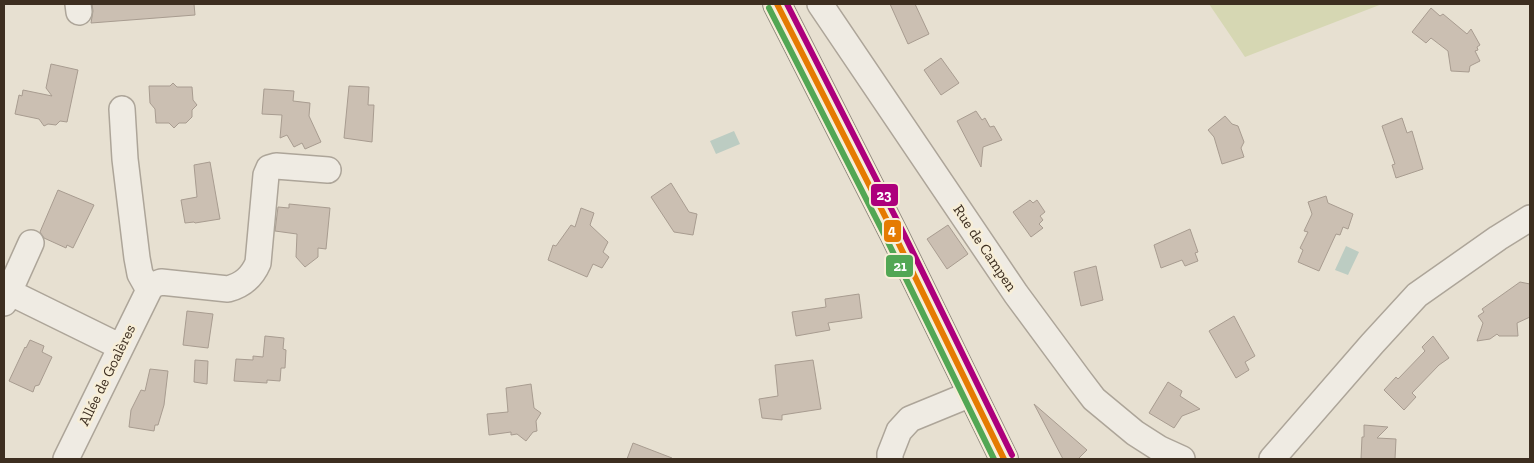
<svg xmlns="http://www.w3.org/2000/svg" width="1534" height="463" font-family="'Zilla Slab',serif">
<style>
.green{fill:#d6d7b3}
.water{fill:#bcccc2}
.building{fill:#cbbfb2;stroke:#a89c90}
.lines{fill:none;stroke-linecap:round;stroke-linejoin:round}
.minor-casing{stroke:#ada599;stroke-width:28}
.major-casing{stroke:#928b80;stroke-width:30}
.minor{stroke:#efebe3;stroke-width:25}
.major{stroke:#e6e1d4;stroke-width:28}
.bus-1-casing{stroke:#f7eed8;stroke-width:10}
.bus-2-casing{stroke:#f7eed8;stroke-width:10}
.bus-3-casing{stroke:#f7eed8;stroke-width:10}
.bus-1{stroke:#e57b02;stroke-width:6}
.bus-2{stroke:#52a754;stroke-width:6}
.bus-3{stroke:#ad007c;stroke-width:6}
.labels{text-anchor:middle;dominant-baseline:central;stroke-width:5;stroke-linejoin:round;paint-order:stroke}
.street-label{font-size:15px;fill:#3d2e20;stroke:#f7eed8}
.line-badge{stroke:#f7eed8;stroke-width:2}
.badge-label{font-size:14px;text-anchor:middle;font-weight:bold;fill:#fff}
</style>
<rect width="100%" height="100%" fill="#e7e0d1"/>
<!-- green -->
<path class="green" d="M1209 4H1382L1245 57Z"/>
<!-- water -->
<path class="water" d="M734 131 740 144 716 154 710 141Z
M1346 246 1359 252 1348 275 1335 270Z"/>
<!-- building -->
<path class="building" d="M92 4H194L195 15 91 23 93 11Z
M890 4H915L929 34 908 44Z
M1431 8 1440 16 1443 14 1467 34 1471 29 1480 45 1477 47 1478 50 1475 51 1480 61 1470 66 1469 72 1451 71 1448 51 1431 38 1426 43 1412 32Z
M941 58 959 83 941 95 924 70Z
M51 64 78 70 67 122 60 121 56 125 48 124 44 126 39 119 15 114 19 95 22 96 23 90 52 96 46 88Z
M173 83 177 87H192L193 100 197 105 192 110V117L186 123H179L174 128 169 123H156L155 109 150 103 149 86H170Z
M349 86 369 87 368 105H374L372 142 344 138Z
M264 89 294 91 293 101 310 103 309 116 321 142 305 149 302 143 294 147 287 135 280 138 282 115 262 114Z
M976 111 982 120 985 118 990 127 994 126 1002 140 983 147 981 167 957 121Z
M1225 116 1232 124 1238 126 1244 142 1241 148 1244 157 1222 164 1214 137 1208 130Z
M1402 118 1407 133 1412 131 1423 169 1396 178 1392 165 1395 164 1382 126Z
M210 162 220 219 195 223 194 222 185 223 181 200 197 197 194 165Z
M671 183 689 212 697 214 693 235 674 232 651 197Z
M58 190 94 205 73 248 67 245 66 248 44 238 40 232Z
M1326 196 1328 203 1353 214 1348 229 1343 227 1340 235 1336 234 1319 271 1298 262 1303 250 1300 248 1308 232 1304 231 1312 214 1308 202Z
M1030 200 1033 203 1037 200 1045 212 1040 216 1043 220 1039 224 1043 228 1031 237 1013 212Z
M289 204 330 208 326 249 318 248V257L305 267 296 257 297 234 275 231 278 207 289 208Z
M581 208 594 213 590 225 608 242 603 252 609 257 602 268 593 264 587 277 548 260 553 245 556 246 571 225 575 227Z
M948 225 968 254 947 269 927 239Z
M1190 229 1198 252 1195 253 1198 261 1185 266 1182 260 1161 268 1154 245Z
M1096 266 1103 300 1081 306 1074 272Z
M1520 282 1530 284V317L1517 323 1518 336H1499L1497 334 1490 339 1477 341 1483 323 1478 316 1484 312 1482 309Z
M859 294 862 318 828 323 830 330 796 336 792 312 826 307 825 299Z
M187 311 213 314 208 348 183 345Z
M1234 316 1255 356 1245 362 1249 370 1236 378 1209 331Z
M265 336 284 338 283 349 286 350 285 368H281L280 381 267 380V383L234 381 236 359 253 360V356L263 357Z
M1433 336 1449 358 1439 365 1412 393 1416 397 1404 410 1384 390 1396 377 1398 379 1425 351 1422 347Z
M30 340 44 346 42 352 52 357 39 385 35 386 33 392 9 381 25 347 26 348Z
M195 360 208 361 207 384 194 382Z
M813 360 821 409 782 415V420L762 418 759 399 778 396 775 365Z
M150 369 168 371 164 405 158 425H155L154 431 129 427 131 410 141 390 145 391Z
M1168 382 1182 391 1180 396 1200 409 1182 416 1174 428 1149 413Z
M531 384 534 408 541 413 536 421 537 431 533 432 526 441 517 434 511 435V432L489 435 487 414 508 412 506 388Z
M1034 404 1087 450 1078 459H1063Z
M1364 425 1388 427 1377 438 1396 439 1395 459H1361L1362 437H1364Z
M633 443 672 458V459H627Z"/>
<g class="lines">
<defs>
<path id="minor" d="M78 4 79 12
M820 4 1016 294 1078 378 1094 399 1135 433 1160 449 1182 459
M122 109 125 159 137 258 140 274 149 290
M9 292 31 243
M4 303 9 292 121 347
M66 459 149 290 153 285 161 282 228 289C243 285 252 277 258 263L266 175 269 168 276 166 328 170
M890 459V454L899 431 910 419 971 394
M1272 459 1372 344 1417 295 1498 238 1530 218"/>
<path id="major" d="M777 4 894 234 1004 459"/>
</defs>
<!-- minor casing -->
<use href="#minor" class="minor-casing"/>
<!-- major casing -->
<use href="#major" class="major-casing"/>
<!-- minor -->
<use href="#minor" class="minor"/>
<!-- major -->
<use href="#major" class="major"/>
<defs>
<path id="bus-1" d="M777 4 894 234 1004 459"/>
<path id="bus-2" d="M769 8 886 238 994 459"/>
<path id="bus-3" d="M787 4 902 230 1012 455"/>
</defs>
<!-- bus-1 casing -->
<use href="#bus-1" class="bus-1-casing"/>
<!-- bus-2 casing -->
<use href="#bus-2" class="bus-2-casing"/>
<!-- bus-3 casing -->
<use href="#bus-3" class="bus-3-casing"/>
<!-- bus-1 -->
<use href="#bus-1" class="bus-1"/>
<!-- bus-2 -->
<use href="#bus-2" class="bus-2"/>
<!-- bus-3 -->
<use href="#bus-3" class="bus-3"/>
</g>
<g class="labels">
<!-- street labels -->
<g class="street-label">
<text transform="translate(985 248) rotate(56)">Rue de Campen</text>
<text transform="translate(107 375) rotate(-64)">Allée de Goalères</text>
</g>
</g>
<g class="line-badge">
<rect x="870" y="183" width="29" height="24" rx="5" fill="#ad007c"/>
<rect x="883" y="219" width="19" height="24" rx="5" fill="#e57b02"/>
<rect x="885" y="254" width="29" height="24" rx="5" fill="#52a754"/>
</g>
<g class="badge-label">
<text x="884" y="200">23</text>
<text x="892" y="235">4</text>
<text x="900" y="271">21</text>
</g>
<!-- border -->
<rect width="1534" height="463" fill="none" stroke="#3d2e20" stroke-width="10"/>
</svg>
